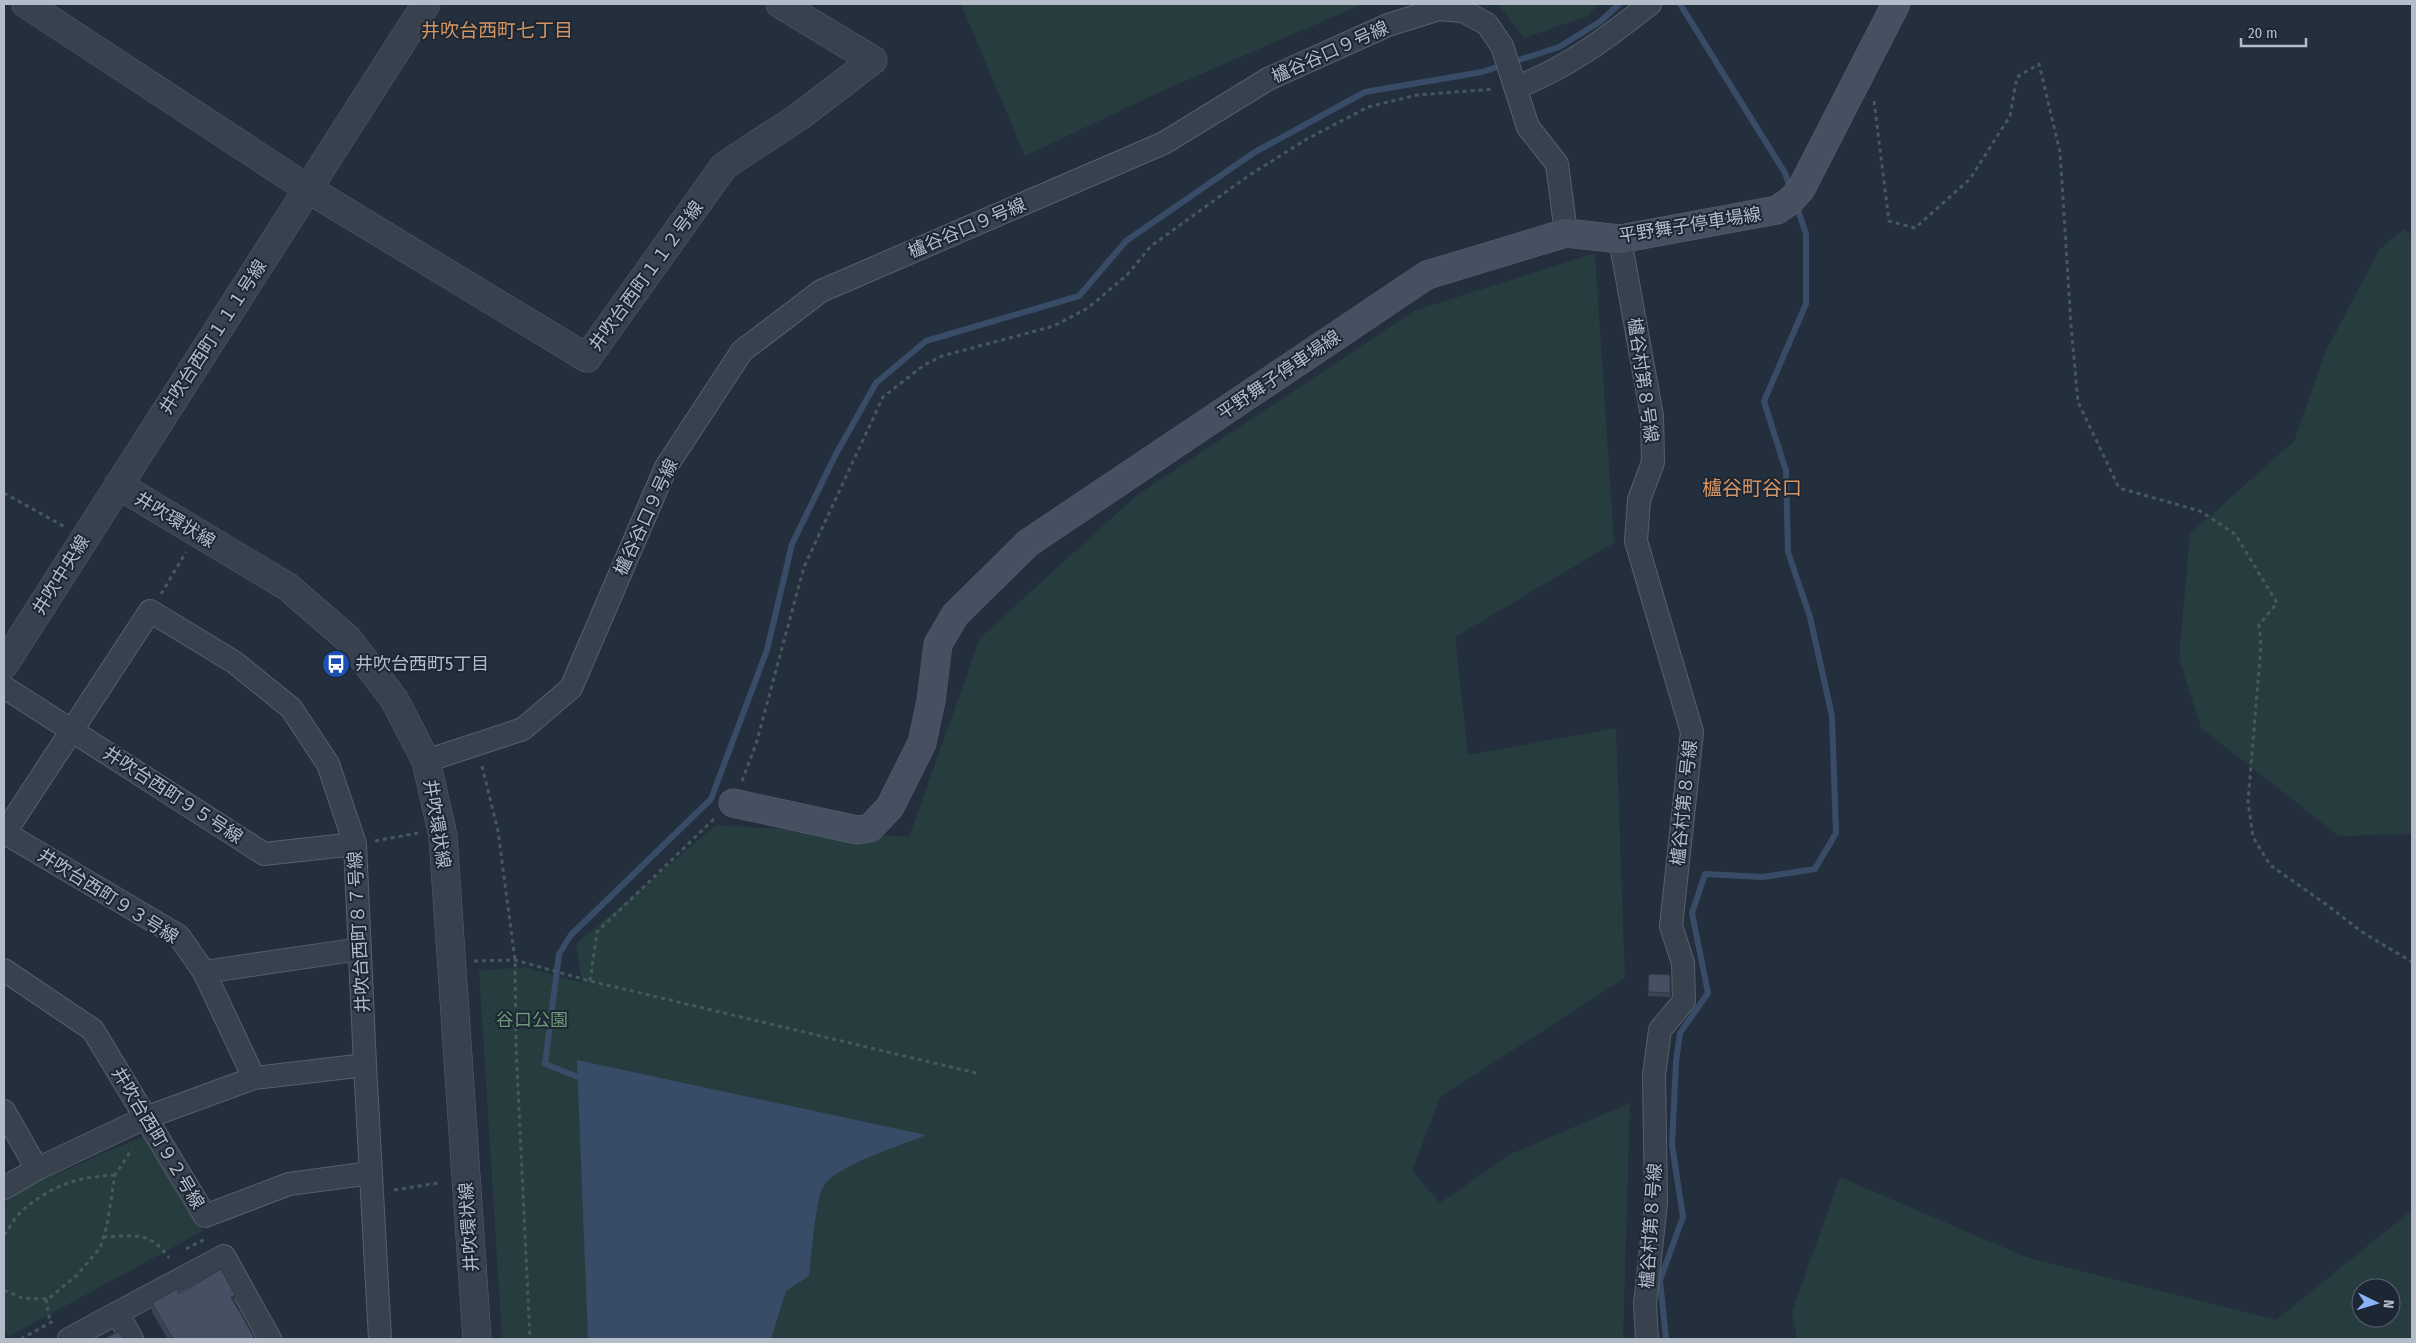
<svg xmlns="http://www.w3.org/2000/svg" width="2416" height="1343" font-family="'Fira Sans Condensed','Noto Sans JP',sans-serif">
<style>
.green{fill:#263c3f;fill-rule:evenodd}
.water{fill:#394c67}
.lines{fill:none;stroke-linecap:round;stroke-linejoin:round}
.stream{stroke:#394c67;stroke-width:6}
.minor-casing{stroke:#565f6c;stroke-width:24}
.tertiary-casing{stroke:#565f6c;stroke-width:29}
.secondary-casing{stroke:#565f6c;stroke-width:29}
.path{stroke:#44595c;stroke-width:3;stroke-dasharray:4 4;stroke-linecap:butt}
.minor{stroke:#38414e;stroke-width:22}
.tertiary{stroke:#38414e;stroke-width:28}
.secondary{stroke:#465061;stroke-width:28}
.wall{fill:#3b4654}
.shaded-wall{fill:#303945}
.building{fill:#455162;stroke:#303945}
.labels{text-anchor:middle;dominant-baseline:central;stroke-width:4;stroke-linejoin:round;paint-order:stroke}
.street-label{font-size:18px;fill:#b4bcc9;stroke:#1d2633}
.poi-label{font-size:18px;fill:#b4bcc9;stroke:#1d2633;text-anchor:start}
.park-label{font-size:18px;fill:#6b9a76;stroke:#1d2633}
.neighbourhood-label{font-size:19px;fill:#d59563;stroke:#1d2633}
.quarter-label{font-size:20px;fill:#d59563;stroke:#1d2633}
</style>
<rect width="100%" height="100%" fill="#242f3e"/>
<!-- green -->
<path class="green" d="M961 4H1363L1164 90 1025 156Z
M1498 4H1598L1588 16 1524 38Z
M2404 229 2412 234V834L2339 836 2201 728 2179 658 2190 534 2294 441 2325 353 2379 250Z
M1595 253 1614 543 1455 637 1468 755 1616 728 1625 978 1440 1097 1412 1171 1440 1203 1511 1154 1630 1103 1623 1339H502L479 971 525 967 582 983 576 944 716 825 909 837 980 638 1137 495 1414 311Z
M146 1135 203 1231 8 1337 4 1329V1202L44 1179Z
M1840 1177 2026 1257 2276 1320 2412 1210V1339H1797L1792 1312ZM2361 1288H2391V1318H2361Z"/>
<!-- water -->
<path class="water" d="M577 1060 926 1135C900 1146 840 1164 824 1185 816 1195 811 1260 809 1276L786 1291 771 1339H588Z"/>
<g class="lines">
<!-- stream -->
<path class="stream" d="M1680 4 1785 173 1791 190
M578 1077 545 1064 559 954 571 935 711 799 767 650 792 544 836 454 876 383 926 341 1079 296 1126 241 1255 152 1365 92 1482 72 1559 47 1601 21 1619 4
M1666 1339 1660 1280 1683 1217 1672 1145 1676 1062 1680 1033 1708 993 1692 913 1705 874 1763 877 1815 869 1836 833 1832 716 1810 617 1788 552 1786 471 1764 401 1806 304V234L1796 204"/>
<defs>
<path id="minor" d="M1517 87C1567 68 1608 37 1650 4
M1620 239 1652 416 1653 462 1639 500 1636 541 1692 732 1671 926 1683 963 1684 1001 1660 1030 1654 1075 1656 1203 1645 1304 1647 1339
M4 687 264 854 355 844
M426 761 523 729 571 688 666 467 742 351 821 291 1164 143 1268 79 1388 25 1439 9 1463 11 1487 24 1502 46 1528 127 1557 164 1566 233
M5 833 179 936 204 972 254 1078
M4 834 150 611 234 662 291 708 328 764 355 844 365 1065 380 1339
M4 970 93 1030 205 1216 289 1184 371 1173
M204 972 360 949
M4 1111 37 1169
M4 1188 37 1169 145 1118 254 1078 365 1065
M69 1339 117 1313
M132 1339 117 1313 224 1256 270 1339"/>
<path id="tertiary" d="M26 4 308 189 587 358 724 166 800 116 873 60 780 4
M118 485 288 587 348 639 394 699 426 761 443 836 477 1339
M4 665 426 4"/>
<path id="secondary" d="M733 803 857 830 870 828 890 807 922 743 931 701 938 644 955 615 1028 543 1427 275 1566 233 1620 239 1777 210 1790 201 1801 189 1896 4"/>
</defs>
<!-- minor casing -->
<use href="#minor" class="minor-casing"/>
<!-- tertiary casing -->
<use href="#tertiary" class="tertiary-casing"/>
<!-- secondary casing -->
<use href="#secondary" class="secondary-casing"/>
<!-- path -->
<path class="path" d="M1874 101 1889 221 1915 228 1970 179 2010 116 2017 77 2039 64 2060 152 2071 325 2078 402 2119 488 2200 511 2235 534 2277 603 2259 625 2261 645 2248 802 2253 837 2270 865 2327 905 2362 932 2412 962
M4 493 65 527
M161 594 186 552
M482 766 498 831 515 960 516 1047 530 1339
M742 781 756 744 804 567 883 397 924 365 942 356 1054 326 1088 308 1127 275 1151 246 1248 176 1307 139 1368 107 1417 95 1494 89
M375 841 418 833
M474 961 515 960 590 981 980 1074
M590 981 597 932 716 817
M394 1190 438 1183
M4 1235C10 1227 15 1217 23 1210 50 1186 80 1176 115 1175
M103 1237C135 1236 149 1230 169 1258
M186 1249 207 1238
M4 1290 22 1298 48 1299 77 1275 100 1248 107 1225 115 1175 132 1149
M46 1299 50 1323
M21 1339 55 1320"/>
<!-- minor -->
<use href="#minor" class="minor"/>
<!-- tertiary -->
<use href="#tertiary" class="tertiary"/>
<!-- secondary -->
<use href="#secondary" class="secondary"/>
</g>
<!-- wall -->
<path class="wall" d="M1649 974 1670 975V997L1648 996Z
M179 1294 235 1303 255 1339H168L152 1312V1303Z"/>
<!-- shaded-wall -->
<path class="shaded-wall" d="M235 1295V1303L231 1297Z"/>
<!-- building -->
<path class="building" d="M1649 974 1670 975V993L1648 992Z
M221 1269 235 1295 231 1297 255 1339H173L152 1303 177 1289 179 1294Z
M118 1332 124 1339H104Z"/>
<!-- icons -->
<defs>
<symbol id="bus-disc" viewBox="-11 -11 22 22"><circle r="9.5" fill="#1a4fb4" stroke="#1d2633"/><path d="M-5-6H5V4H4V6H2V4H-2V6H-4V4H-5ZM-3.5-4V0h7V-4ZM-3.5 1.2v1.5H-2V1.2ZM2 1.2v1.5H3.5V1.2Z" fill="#fff"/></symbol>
</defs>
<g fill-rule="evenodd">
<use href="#bus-disc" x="320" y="648" width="32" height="32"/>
</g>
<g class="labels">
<!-- street labels -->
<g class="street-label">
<text transform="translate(1330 52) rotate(-24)">櫨谷谷口９号線</text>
<text transform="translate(1690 225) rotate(-9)">平野舞子停車場線</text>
<text transform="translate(967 228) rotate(-23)">櫨谷谷口９号線</text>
<text transform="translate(646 276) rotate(-54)">井吹台西町１１２号線</text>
<text transform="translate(213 337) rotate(-57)">井吹台西町１１１号線</text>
<text transform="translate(1279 375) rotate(-34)">平野舞子停車場線</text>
<text transform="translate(1643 380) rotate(82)">櫨谷村第８号線</text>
<text transform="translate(646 517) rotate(-65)">櫨谷谷口９号線</text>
<text transform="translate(175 520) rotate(31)">井吹環状線</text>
<text transform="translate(61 575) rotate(-58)">井吹中央線</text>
<text transform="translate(173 795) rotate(33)">井吹台西町９５号線</text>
<text transform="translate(1684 803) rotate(-84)">櫨谷村第８号線</text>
<text transform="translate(437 824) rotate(81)">井吹環状線</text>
<text transform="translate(108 896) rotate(32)">井吹台西町９３号線</text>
<text transform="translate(359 932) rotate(-93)">井吹台西町８７号線</text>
<text transform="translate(158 1138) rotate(59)">井吹台西町９２号線</text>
<text transform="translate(1651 1226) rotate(-86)">櫨谷村第８号線</text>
<text transform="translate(469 1227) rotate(-94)">井吹環状線</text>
</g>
<!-- poi labels -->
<g class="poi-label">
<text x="355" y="664">井吹台西町5丁目</text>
</g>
<!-- park labels -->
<g class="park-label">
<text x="532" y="1020">谷口公園</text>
</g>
<!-- neighbourhood labels -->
<g class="neighbourhood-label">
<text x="497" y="30">井吹台西町七丁目</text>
</g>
<!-- quarter labels -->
<g class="quarter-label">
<text x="1752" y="488">櫨谷町谷口</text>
</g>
</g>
<!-- border -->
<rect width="2416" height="1343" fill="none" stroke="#b4bcc9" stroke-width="10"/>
<!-- north arrow -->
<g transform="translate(2376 1303) rotate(95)"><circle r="24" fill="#1d2633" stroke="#59626f"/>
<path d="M0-4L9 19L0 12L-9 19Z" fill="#8ab4f8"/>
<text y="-8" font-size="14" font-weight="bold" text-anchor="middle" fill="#b4bcc9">N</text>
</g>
<!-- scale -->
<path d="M2241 38v8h65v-8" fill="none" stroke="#b4bcc9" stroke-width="2.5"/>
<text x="2248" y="38" font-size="15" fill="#b4bcc9" stroke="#1d2633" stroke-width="4" paint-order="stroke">20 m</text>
</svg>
